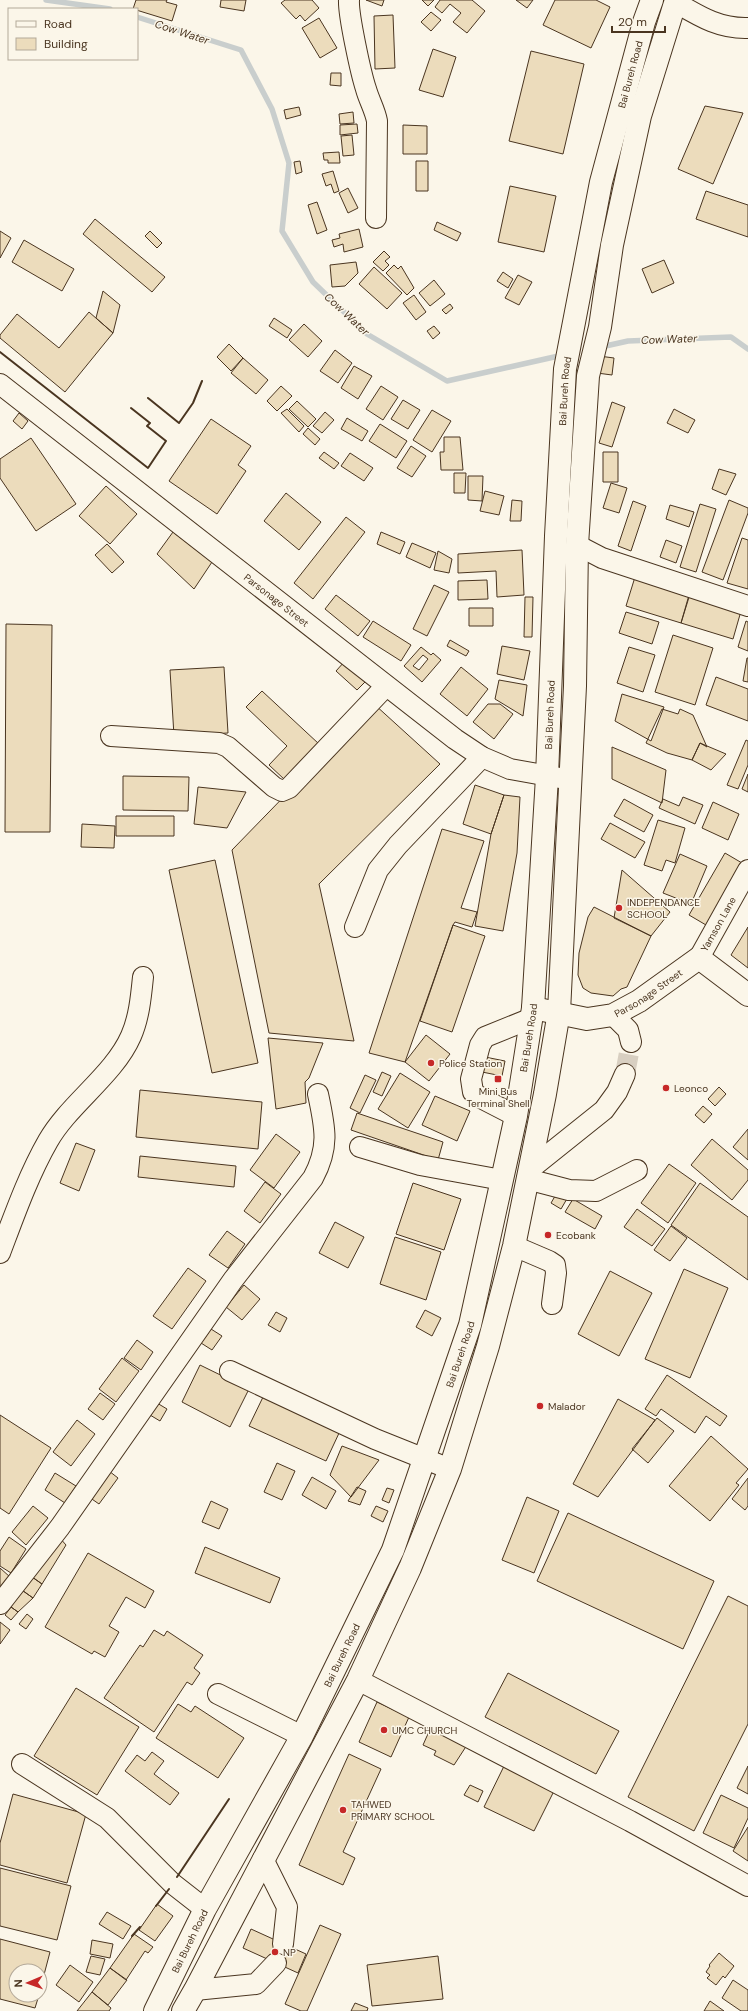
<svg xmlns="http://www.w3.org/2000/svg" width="748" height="2011" font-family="'DM Sans',sans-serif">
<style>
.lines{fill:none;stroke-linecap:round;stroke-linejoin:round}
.stream{stroke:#c9cecd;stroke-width:5.5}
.building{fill:#ecdcbc;stroke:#4a3520;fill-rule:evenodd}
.minor-tunnel{stroke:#d8cfc1;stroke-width:20;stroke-dasharray:20 10;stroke-linecap:butt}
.minor-casing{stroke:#4a3520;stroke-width:22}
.major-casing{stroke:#4a3520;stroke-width:24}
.highway-casing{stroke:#4a3520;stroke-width:24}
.minor{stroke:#fbf6e9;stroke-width:20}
.major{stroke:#fbf6e9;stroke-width:22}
.highway{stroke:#fbf6e9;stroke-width:22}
.wall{stroke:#4a3520;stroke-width:2}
.poi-dot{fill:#c62828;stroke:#fbf6e9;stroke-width:1.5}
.labels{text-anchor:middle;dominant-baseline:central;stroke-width:3;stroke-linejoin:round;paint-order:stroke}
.street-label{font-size:10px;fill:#4a3520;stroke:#fbf6e9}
.poi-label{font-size:10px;fill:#4a3520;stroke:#fbf6e9;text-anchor:start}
.water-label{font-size:11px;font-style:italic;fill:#4a3520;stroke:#fbf6e9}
</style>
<rect width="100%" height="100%" fill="#fbf6e9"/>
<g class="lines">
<!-- stream -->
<path class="stream" d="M46 0 110 9
M137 17 241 50 272 109 289 163 282 231 313 282 367 334 447 381 563 355
M601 347 628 341 731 337 748 349"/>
</g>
<!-- building -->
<path class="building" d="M136 0H167L166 2 177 5 172 21 133 9Z
M221 0H246L244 11 220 7Z
M285 0H312L319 8 305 21 300 15 296 19 281 3Z
M366 0H384L382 6Z
M422 0H434L428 6Z
M440 0H472L485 11 467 33 453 22 461 13 450 4 442 13 435 7Z
M516 0H533L527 8Z
M555 0H596L610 7 591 48 543 25Z
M431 12 441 20 431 31 421 22Z
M393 15 395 68 375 69 374 16Z
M319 18 337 48 320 58 302 28Z
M433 49 456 57 443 97 419 90Z
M531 51 584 64 563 154 509 141Z
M331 73H341V86L330 85Z
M705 106 743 113 713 184 678 169Z
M299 107 301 115 286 119 284 110Z
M353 112 354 123 340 124 339 114Z
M357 124 358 133 340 135V125Z
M403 125 427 126V154H403Z
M352 135 354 155 343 156 341 136Z
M339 152 340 163H328V160H324L323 153Z
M300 161 302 172 296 174 294 162Z
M416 161H428V191H416Z
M333 171 339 191 334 193 331 184 326 186 322 174Z
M510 186 556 196 544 252 498 242Z
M348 188 358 208 348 213 339 193Z
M706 191 748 205V237L696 219Z
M317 202 327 230 317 234 308 205Z
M95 219 165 277 152 292 83 234Z
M437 222 461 233 457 241 434 230Z
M359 229 363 247 344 252 343 244 334 247 332 240 340 238 339 234Z
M0 231 11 238 0 258Z
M150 231 162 243 157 248 145 236Z
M24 240 74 269 62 291 12 262Z
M384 251 390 257 385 261 389 265 383 271 373 262Z
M664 260 674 283 652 293 642 269Z
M356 262 358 273 345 286 332 287 330 265Z
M394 265 398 269 401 266 414 288 407 295 386 273Z
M374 267 402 293 387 309 359 284Z
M503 272 513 279 508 288 497 281Z
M518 275 532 282 519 305 505 298Z
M434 280 445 294 430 306 419 293Z
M103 291 120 305 113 333 96 318Z
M414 295 426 312 416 320 403 303Z
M450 304 453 308 446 314 442 310Z
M89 312 113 333 65 392 0 338V335L17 314 59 348Z
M274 318 292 330 287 338 269 326Z
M304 324 322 341 308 357 289 340Z
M434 326 440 333 433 339 427 331Z
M229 344 243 358 231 371 217 357Z
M335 350 352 363 338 383 320 371Z
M599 356 614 358 612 375 597 373Z
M243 358 268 380 256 394 231 373Z
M354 366 372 376 358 399 341 388Z
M281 386 292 396 277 411 267 401Z
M381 386 398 397 383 420 366 409Z
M403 400 420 410 408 429 391 419Z
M297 401 316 419 308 427 289 409Z
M612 402 625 407 612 447 599 443Z
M287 409 304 426 299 432 281 413Z
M674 409 695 420 688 433 667 423Z
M432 410 451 421 432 452 413 440Z
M325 412 334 420 322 433 313 426Z
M19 413 28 421 22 429 13 421Z
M347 418 368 431 362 441 341 429Z
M211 419 251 446 238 465 246 471 217 514 169 481Z
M380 424 407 441 396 458 369 441Z
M308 428 320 439 315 445 303 434Z
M444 437H460L463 470H441L440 452H444Z
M31 438 76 504 36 531 0 478V459Z
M411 446 426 456 412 477 397 468Z
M324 452 339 463 334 469 319 458Z
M603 452H618V482H603Z
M350 453 373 468 364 481 341 466Z
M719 469 736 474 726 495 712 489Z
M454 473H466L465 493H454Z
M468 476H483L482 501 468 500Z
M611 483 627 488 619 513 603 508Z
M106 486 137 514 110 544 79 516Z
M485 491 504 496 499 515 480 511Z
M286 493 321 522 299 550 264 521Z
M512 500 522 501 521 521H510Z
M729 500 748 508V513L723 580 702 572Z
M633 501 646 506 631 551 618 546Z
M700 504 716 509 696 572 680 567Z
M670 505 694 512 689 527 666 519Z
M346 517 365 532 313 599 294 583Z
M173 532 212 562 194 589 157 554Z
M381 532 405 542 400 554 377 544Z
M742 538 748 540V589L727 583Z
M666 540 682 546 676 563 660 557Z
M412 543 436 553 430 568 406 557Z
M107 544 124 562 112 573 95 555Z
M522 550 524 595 497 597 496 571 458 573V554Z
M438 551 452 559 449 573 434 570Z
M635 577 689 595 681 623 626 606Z
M487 580 488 599 458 600V581Z
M434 585 449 592 427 636 413 629Z
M690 594 741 611 733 639 681 623Z
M336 595 370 621 358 636 325 609Z
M525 597H533L532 637H524Z
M469 608H493V626H469Z
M626 612 659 622 652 644 619 633Z
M373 621 411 645 401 661 363 637Z
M746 621 748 622V651L738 647Z
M6 624 52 625 50 832H5Z
M673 635 713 648 695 705 655 692Z
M450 640 469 651 466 656 447 646Z
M502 646 530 651 524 680 497 674Z
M421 647 431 655 433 653 441 660 422 682 404 666ZM423 655 428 659 419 670 413 666Z
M629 647 655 655 643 692 617 683Z
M747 658H748V682L743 681Z
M345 661 366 681 357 690 336 671Z
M224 667 228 733 174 736 170 670Z
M461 667 488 689 467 716 440 694Z
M716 677 748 689V721L706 705Z
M499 680 527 685 523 716 495 699Z
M262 691 319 744 285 780 269 765 287 746 246 707Z
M622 694 664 707 651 741 615 721Z
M374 704 440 764 319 884 354 1041 269 1033 232 850Z
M488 704H500L513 714 494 739 473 722Z
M662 709 678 714 680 709 693 715 707 747 700 743 692 760 667 753 646 743Z
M746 740 748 741V765L738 789 727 785Z
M700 743 726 754 711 770 692 760Z
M612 747 666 770 662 803 612 779Z
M748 774V792L742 789Z
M123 776 189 777 188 811 123 810Z
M475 785 504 795 491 834 463 824Z
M198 787 246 792 227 828 194 824Z
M504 795 520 797 517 853 503 931 475 926 491 834Z
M683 797 703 805 695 824 659 808 663 799 679 806Z
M624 799 653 815 644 832 614 816Z
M713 802 739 814 728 840 702 828Z
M116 816H174V836H116Z
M658 820 685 828 675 863 666 860 662 871 644 865Z
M610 823 645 842 635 858 601 839Z
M82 824 115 826 114 848 81 847Z
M442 829 484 841 461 908 477 912 472 927 455 922 453 925 405 1062 369 1053Z
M725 853 742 863 706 925 689 915Z
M680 854 707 866 691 904 663 893Z
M215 860 258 1063 212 1073 169 870Z
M622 870 670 912 651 936 614 918Z
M594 907 651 936 627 987 621 989 613 996 591 993 583 988 578 975 579 953 588 917Z
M453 925 485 936 452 1032 420 1021Z
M748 927V968L731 955Z
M426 1035 450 1054 429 1081 405 1062Z
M268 1038 323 1043 309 1078 305 1082 306 1103 276 1109Z
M485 1057 505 1061 502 1076 482 1072Z
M382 1072 391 1076 382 1096 373 1092Z
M400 1073 430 1092 408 1128 378 1109Z
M365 1075 376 1080 360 1113 350 1108Z
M719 1087 726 1094 715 1106 708 1099Z
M140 1090 262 1102 258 1149 136 1137Z
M435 1096 470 1111 457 1141 422 1125Z
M703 1106 712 1114 704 1123 695 1115Z
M357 1113 443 1142 438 1160 351 1130Z
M748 1129V1160L733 1147Z
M276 1134 300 1152 274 1188 250 1170Z
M712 1139 748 1170V1180L732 1200 691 1165Z
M76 1143 95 1150 79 1191 60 1183Z
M140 1156 236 1166 234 1187 138 1177Z
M669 1164 696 1183 668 1223 641 1203Z
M265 1182 281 1194 260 1223 244 1211Z
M413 1183 461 1199 444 1250 396 1234Z
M700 1183 748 1217V1280L671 1225Z
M558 1191 568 1197 561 1209 551 1203Z
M573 1199 602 1216 595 1229 565 1212Z
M637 1209 665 1229 652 1246 624 1227Z
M335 1222 364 1237 348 1268 319 1253Z
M671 1226 687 1238 670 1261 654 1250Z
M227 1231 245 1244 228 1268 209 1255Z
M395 1237 441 1252 426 1300 380 1284Z
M188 1268 206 1281 172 1329 153 1316Z
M684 1269 728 1288 690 1378 645 1359Z
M610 1271 652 1293 619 1356 578 1334Z
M244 1285 260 1299 242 1320 226 1307Z
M425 1310 441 1318 432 1336 416 1327Z
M276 1312 287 1318 280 1332 268 1325Z
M211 1329 222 1336 212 1350 201 1343Z
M137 1340 153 1352 141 1370 124 1358Z
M122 1358 139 1371 116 1402 99 1389Z
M200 1365 249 1389 230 1427 182 1402Z
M667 1375 727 1416 720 1426 706 1416 695 1433 661 1409 656 1416 645 1409Z
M100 1393 115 1404 103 1420 88 1409Z
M264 1395 340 1431 326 1461 249 1426Z
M618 1399 655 1420 598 1497 573 1484Z
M157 1403 167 1409 160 1421 150 1415Z
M0 1415 51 1448 9 1514 0 1508Z
M657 1418 674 1431 648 1463 632 1449Z
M77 1420 95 1434 71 1466 53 1452Z
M711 1436 748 1469 736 1483 739 1485 710 1521 669 1486Z
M342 1446 379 1460 351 1497 330 1475Z
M277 1463 295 1471 282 1500 264 1492Z
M109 1471 118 1478 99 1504 89 1497Z
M55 1473 76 1486 65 1503 45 1490Z
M312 1477 336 1491 326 1509 302 1495Z
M748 1478V1506L745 1510 732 1499Z
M357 1487 366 1491 360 1505 348 1501Z
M387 1488 394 1490 389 1503 382 1500Z
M527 1497 559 1511 534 1573 502 1560Z
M211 1501 228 1509 219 1529 202 1522Z
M33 1506 48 1518 26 1545 12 1532Z
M376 1506 388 1511 383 1522 371 1516Z
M568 1513 714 1581 683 1649 537 1581Z
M9 1537 26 1549 11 1573 0 1566V1551Z
M59 1537 66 1545 42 1584 31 1576Z
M205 1547 280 1578 270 1603 195 1573Z
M88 1553 154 1591 145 1608 126 1597 109 1626 119 1632 105 1657 94 1651 92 1654 45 1627Z
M0 1568 10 1577 0 1590Z
M29 1575 42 1584 33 1598 19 1588Z
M19 1588 33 1598 18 1612 11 1607 10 1600Z
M728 1596 748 1606V1724L694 1831 628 1797Z
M11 1607 18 1612 11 1620 5 1615Z
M27 1614 33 1619 26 1629 19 1624Z
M0 1622 10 1630 0 1644Z
M154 1630 164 1636 167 1631 203 1655 194 1668 200 1673 192 1685 187 1682 154 1732 104 1698 140 1645 143 1647Z
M508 1673 619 1731 596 1774 485 1717Z
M76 1688 139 1727 97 1795 34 1756Z
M377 1702 409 1717 391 1757 359 1742Z
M178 1704 191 1712 195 1706 244 1738 218 1778 156 1738Z
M431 1727 467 1745 454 1765 434 1755 436 1751 423 1745Z
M152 1752 164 1761 154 1774 179 1793 170 1805 125 1771 137 1755 145 1761Z
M349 1754 381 1769 343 1852 355 1858 343 1885 299 1865Z
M506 1762 556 1787 534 1831 484 1807Z
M748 1766V1794L737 1788Z
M470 1785 483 1791 478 1802 464 1795Z
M13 1794 86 1814 67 1883 0 1865V1843Z
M721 1795 748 1808V1818L734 1848 703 1833Z
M748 1827V1861L733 1851Z
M0 1868 71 1886 57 1940 0 1926Z
M157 1904 173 1916 155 1941 139 1930Z
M107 1912 131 1926 123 1939 99 1924Z
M320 1925 341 1934 307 2011H301L285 2004Z
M251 1929 306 1954 298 1973 243 1948Z
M134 1934 153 1947 148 1953 145 1951 126 1980 110 1968Z
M0 1939 50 1952 40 1990V1971H16V1995H39L35 2008 0 1999Z
M92 1940 113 1944 110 1958 90 1954Z
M719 1953 734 1966 725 1978 723 1976 716 1985 707 1978 710 1975 706 1972 710 1966 709 1965Z
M91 1956 105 1959 100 1975 86 1972Z
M438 1956 443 1999 372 2006 367 1965Z
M70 1965 93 1982 79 2002 56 1985Z
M110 1968 127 1980 108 2005 92 1992Z
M733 1980 748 1990V2011H741L722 1998Z
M92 1992 111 2008 109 2011H77Z
M710 2001 724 2011H704Z
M355 2003 368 2008 367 2011H351Z"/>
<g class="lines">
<!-- minor-tunnel -->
<path class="minor-tunnel" d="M625 1074 631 1042"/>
<defs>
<g id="minor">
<path d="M349 0C348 14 361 74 366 89 369 100 375 110 377 121L376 218"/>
<path d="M675 2C699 16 719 29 748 28"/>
<path id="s1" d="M0 384 455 739 482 757 510 769 571 780"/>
<path d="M577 545 602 558 748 606"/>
<path d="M111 736 219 743 228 747 274 787 282 791 289 788 386 686"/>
<path d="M355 927 378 870 398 845 482 757"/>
<path id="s2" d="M699 958 748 870"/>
<path d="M613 1015 628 1030 631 1042"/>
<path d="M516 1116 481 1098 473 1092 471 1079 480 1045 485 1037 532 1018"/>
<path d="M360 1147 420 1165 502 1180"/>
<path d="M529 1170 604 1110 617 1092 625 1074"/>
<path d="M527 1179 569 1190 596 1191 637 1170"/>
<path d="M514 1246 549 1261 555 1265 556 1273 552 1304"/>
<path d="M0 1253C14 1216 28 1176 48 1141 69 1104 114 1075 131 1036 139 1018 141 997 143 977"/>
<path d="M230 1371 375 1439 450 1469"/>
<path d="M0 1604 60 1527 233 1280 313 1178C330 1147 325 1127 318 1094"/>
<path d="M358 1680 630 1821 748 1886"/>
<path d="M218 1694 302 1736"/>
<path d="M22 1764 107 1818 173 1884 205 1909"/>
<path d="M263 1859 287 1907 283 1944"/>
<path d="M195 1990 256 1984 276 1963"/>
</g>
<g id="major">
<path id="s3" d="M533 1008 587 1019 613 1015 639 1001 699 958 748 995"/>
</g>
<g id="highway">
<path id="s4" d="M155 2011 205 1909 302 1736 393 1550 470 1325 516 1116 533 1008 547 777 556 536 565 369 601 182 644 22 652 0"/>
<path d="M183 2011 195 1990 358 1680 410 1568 450 1469 488 1346 514 1246 545 1094 559 1012 575 686 577 545 588 376 600 327 612 245 640 116 676 0"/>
</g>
</defs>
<!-- minor casing -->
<use href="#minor" class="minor-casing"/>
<!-- major casing -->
<use href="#major" class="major-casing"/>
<!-- highway casing -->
<use href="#highway" class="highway-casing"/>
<!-- minor -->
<use href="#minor" class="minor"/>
<!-- major -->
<use href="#major" class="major"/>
<!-- highway -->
<use href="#highway" class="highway"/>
<!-- wall -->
<path class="wall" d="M0 352 148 468 166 441 147 426 150 423 131 408
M148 398 179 423 193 403 202 381
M177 1877 229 1799
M156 1906 169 1889
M132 1936 140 1927"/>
</g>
<!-- markers -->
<g class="poi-dot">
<circle cx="619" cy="908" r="4"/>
<circle cx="431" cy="1063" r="4"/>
<rect x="494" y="1075" width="8" height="8" rx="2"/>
<circle cx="666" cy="1088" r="4"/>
<circle cx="548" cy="1235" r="4"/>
<circle cx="540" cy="1406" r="4"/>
<circle cx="384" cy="1730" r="4"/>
<circle cx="343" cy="1810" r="4"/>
<circle cx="275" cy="1952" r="4"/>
</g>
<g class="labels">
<!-- street labels -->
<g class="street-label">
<text stroke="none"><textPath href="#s4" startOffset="2022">Bai Bureh Road</textPath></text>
<text stroke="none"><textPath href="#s4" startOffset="1698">Bai Bureh Road</textPath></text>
<text stroke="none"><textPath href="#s1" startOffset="351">Parsonage Street</textPath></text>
<text stroke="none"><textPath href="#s4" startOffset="1374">Bai Bureh Road</textPath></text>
<text stroke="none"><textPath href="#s2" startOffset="39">Yamson Lane</textPath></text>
<text stroke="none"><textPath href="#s3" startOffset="123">Parsonage Street</textPath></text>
<text stroke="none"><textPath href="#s4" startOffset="1050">Bai Bureh Road</textPath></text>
<text stroke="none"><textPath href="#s4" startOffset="726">Bai Bureh Road</textPath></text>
<text stroke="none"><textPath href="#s4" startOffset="402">Bai Bureh Road</textPath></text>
<text stroke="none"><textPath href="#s4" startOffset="78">Bai Bureh Road</textPath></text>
</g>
<!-- poi labels -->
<g class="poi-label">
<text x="627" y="902">INDEPENDANCE<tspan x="627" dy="12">SCHOOL</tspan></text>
<text x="439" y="1063">Police Station</text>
<text x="674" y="1088">Leonco</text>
<text x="498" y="1091" text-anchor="middle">Mini Bus<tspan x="498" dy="12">Terminal Shell</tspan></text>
<text x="556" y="1235">Ecobank</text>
<text x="548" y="1406">Malador</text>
<text x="392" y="1730">UMC CHURCH</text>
<text x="351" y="1804">TAHWED<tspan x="351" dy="12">PRIMARY SCHOOL</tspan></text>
<text x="283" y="1952">NP</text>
</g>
<!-- water labels -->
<g class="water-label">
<text transform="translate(182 32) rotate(18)">Cow Water</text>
<text transform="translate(347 314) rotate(43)">Cow Water</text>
<text transform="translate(669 339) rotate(-2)">Cow Water</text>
</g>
</g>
<!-- legend -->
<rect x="8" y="8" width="130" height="52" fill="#fbf6e9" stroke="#b4a999"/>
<rect x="16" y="21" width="20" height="6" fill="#fbf6e9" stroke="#b4a999"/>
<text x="44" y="28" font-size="12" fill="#4a3520">Road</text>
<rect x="16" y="38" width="20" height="12" fill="#ecdcbc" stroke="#b4a999"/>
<text x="44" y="48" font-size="12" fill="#4a3520">Building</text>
<!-- north arrow -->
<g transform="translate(28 1983) rotate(268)"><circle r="19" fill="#fbf6e9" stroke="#b4a999"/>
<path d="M0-3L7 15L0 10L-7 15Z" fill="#c62828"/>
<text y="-6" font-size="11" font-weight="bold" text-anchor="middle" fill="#4a3520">N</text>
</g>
<!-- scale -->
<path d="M612 26v6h53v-6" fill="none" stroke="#4a3520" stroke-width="2"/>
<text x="618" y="26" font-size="12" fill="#4a3520" stroke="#fbf6e9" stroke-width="3" paint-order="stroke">20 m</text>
</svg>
